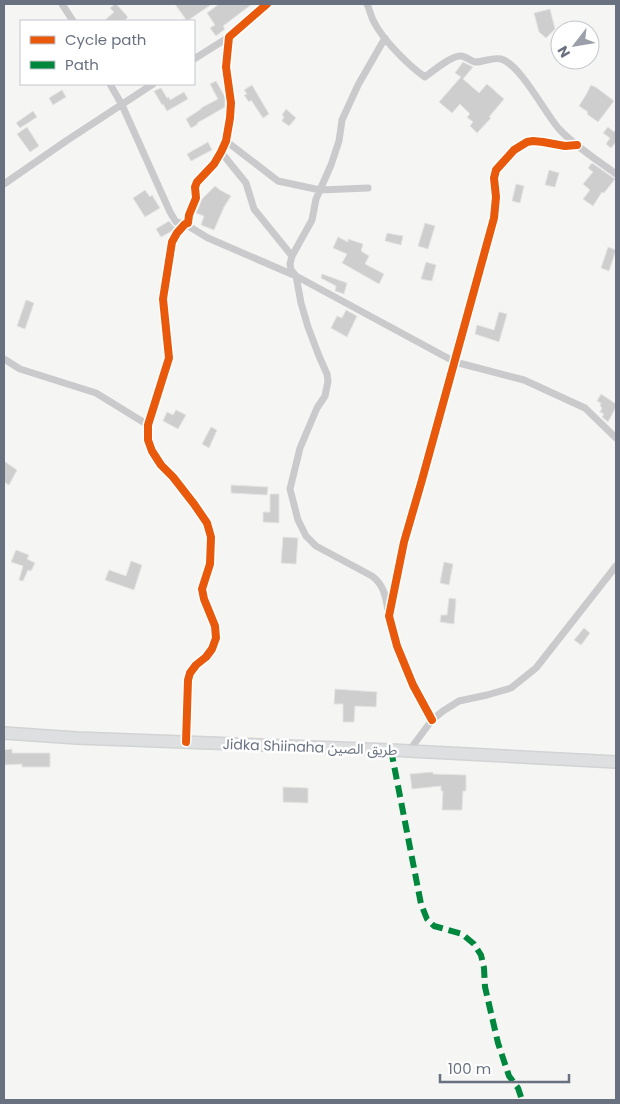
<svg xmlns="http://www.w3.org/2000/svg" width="620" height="1104" font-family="Poppins,'Noto Sans Arabic',sans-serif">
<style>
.building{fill:#cececf;stroke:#e4e4e4}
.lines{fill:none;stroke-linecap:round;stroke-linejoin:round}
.primary-casing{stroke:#d2d3d4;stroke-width:14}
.minor{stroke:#cacacc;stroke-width:7}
.primary{stroke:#dedfe0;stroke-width:11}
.quiet{stroke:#00873e;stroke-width:6;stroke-dasharray:12 6;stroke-linecap:butt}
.cycleway-casing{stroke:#fff;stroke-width:11}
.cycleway{stroke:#e8590c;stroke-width:8}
.labels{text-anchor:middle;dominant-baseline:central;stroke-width:5;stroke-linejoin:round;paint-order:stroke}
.street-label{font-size:14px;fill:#697181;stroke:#fff}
</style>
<rect width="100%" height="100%" fill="#f5f5f4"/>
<!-- building -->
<path class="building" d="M115 4H116L128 17 124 21H104L114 12 110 8Z
M175 4H212L187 21Z
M219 4H252L223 26 225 29 216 36 210 28 215 25 207 13Z
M550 9 555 29 546 38 539 32 534 13Z
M463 62 473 67 463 79 479 93 487 84 504 99 489 117 491 118 477 133 470 126 473 122 467 117 470 114 460 104 452 113 439 102 461 77 455 73Z
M216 81 225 97V107L197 123 198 124 191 128 186 119 201 109V108L218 99 210 84Z
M252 85 269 114 263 118 251 100 249 102 244 95 247 94 244 90Z
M591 85 597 88 614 101 598 122 587 114 588 112 579 106 587 93Z
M161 88 167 98 169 97 170 100 184 92 188 99 167 111 163 104 162 105 154 91Z
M62 90 66 97 53 105 49 98Z
M286 109 296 118 289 126 282 121 284 117 282 115Z
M33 111 37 117 20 128 16 123Z
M27 127 39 146 30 152 17 134Z
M608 127 614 132 616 129V142L611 148 606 144 610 138 603 133Z
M208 142 212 150 191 161 187 154Z
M592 163 615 179 604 193 602 192 593 206 583 199 590 190 583 184 593 172 588 168Z
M549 170 559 173 555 187 545 185Z
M516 184 524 186 520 203 512 201Z
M215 186 220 190 231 196 224 207 214 230 201 225 204 216 196 213 202 199Z
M145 190 150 197 152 195 160 208 145 217 133 198Z
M169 221 173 226 175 227 172 231 161 237 156 229Z
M425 223 435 226 428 249 418 246Z
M387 233 403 236 401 245 385 241Z
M338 237 348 242V239L363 244 361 251 369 256 365 264 384 274 379 284 342 263 347 254 333 248Z
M608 247 616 250 609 271 601 268Z
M426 262 436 265 432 281 421 279Z
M322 274 347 283 344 294 335 291 336 286 321 278Z
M26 300 34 303 25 329 17 326Z
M346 310 357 316 347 337 331 328 337 316 342 318Z
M499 312 507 314 499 342 475 334 477 325 494 330Z
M601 394 616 404V407L608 422 602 417 604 414 600 412 602 408 600 406 601 403 597 401Z
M176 410 186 415 178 429 163 421 167 412 173 415Z
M211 427 217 430 209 448 202 444Z
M4 461 17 470 9 485 4 482Z
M231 485 268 487 267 495 231 493Z
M270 494H279V523L263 522V512H270Z
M283 537 298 538 296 564 281 563Z
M16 550 29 555 27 559 35 563 31 571 28 570 23 581 19 580 23 566 11 562Z
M131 561 142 565 134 590 105 580 109 570 126 576Z
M444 562 453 564 449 585 440 583Z
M449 598 456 599 454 624 440 622 441 615H447Z
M584 628 590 633 581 645 574 640Z
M335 689 377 692 376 707 355 706 354 722H343V704H334Z
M12 749V753H50V767H22V764L4 765V750Z
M433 772V774L466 775V791H463L462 810H442L443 791H441V786L412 789 410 774Z
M283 787 308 788V803L283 802Z"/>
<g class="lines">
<defs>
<path id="primary" d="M4 733 77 738 391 750 616 762"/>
</defs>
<!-- primary casing -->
<use href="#primary" class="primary-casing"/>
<!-- minor -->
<path class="minor" d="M62 4 73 21
M367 4C370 10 371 17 374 22 383 40 409 66 425 77 433 71 452 55 461 56 466 56 470 61 475 62 484 62 492 57 501 59 520 64 545 113 559 129 575 146 597 160 616 174
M385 38 358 85 342 120 339 141 331 165 316 199 312 220 292 256 290 264 291 270 296 276 301 303 308 327 319 356 327 374 328 381 325 396 317 408 300 448 290 489 298 520 306 536 316 546 372 576C384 585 386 597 388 611
M194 59 229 37
M110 84 122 105 170 212 176 222 185 224 208 238 296 276 455 362 524 380 585 408 616 438
M226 141 278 181 320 190 368 188
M221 152 246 183 254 209 292 256
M4 184 66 141 153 84
M4 359 20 369 96 393 148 425
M432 720 413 685 397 646 389 616 404 542 422 480 494 218 496 197 494 178 496 170 514 150 527 142 533 141 543 142 565 146 577 145
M186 742 188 680 190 673 196 665 206 657 212 649 216 638 215 626 204 599 202 589 210 564 211 537 207 523 194 504 173 477 161 465 152 451 148 440V425L169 358 163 299 172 242 177 233 185 224 188 223 189 215 196 198 195 187 197 182 214 164 221 152 226 141 230 118 231 103 226 67 229 37 267 4
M409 751 432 720 443 711 459 701 487 695 511 688 536 668 616 566"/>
<!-- primary -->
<use href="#primary" class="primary"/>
<!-- quiet -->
<path class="quiet" d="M391 750 421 904 427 919 434 926 462 934 474 944 481 955 484 968 485 987 498 1043 509 1076 518 1088 522 1100"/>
<defs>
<path id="cycleway" d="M432 720 413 685 397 646 389 616 404 542 422 480 494 218 496 197 494 178 496 170 514 150 527 142 533 141 543 142 565 146 577 145
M186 742 188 680 190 673 196 665 206 657 212 649 216 638 215 626 204 599 202 589 210 564 211 537 207 523 194 504 173 477 161 465 152 451 148 440V425L169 358 163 299 172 242 177 233 185 224 188 223 189 215 196 198 195 187 197 182 214 164 221 152 226 141 230 118 231 103 226 67 229 37 267 4"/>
</defs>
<!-- cycleway casing -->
<use href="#cycleway" class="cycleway-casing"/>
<!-- cycleway -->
<use href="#cycleway" class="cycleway"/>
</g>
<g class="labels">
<!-- street labels -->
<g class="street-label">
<text transform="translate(310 747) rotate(2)">Jidka Shiinaha طريق الصين</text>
</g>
</g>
<!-- border -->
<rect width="620" height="1104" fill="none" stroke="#697181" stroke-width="10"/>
<!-- legend -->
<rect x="20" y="20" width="175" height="65" fill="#ffffff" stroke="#c3c6cd"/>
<rect x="30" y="36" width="25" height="8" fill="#e8590c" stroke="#c3c6cd"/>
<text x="65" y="45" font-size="15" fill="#697181">Cycle path</text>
<rect x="30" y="61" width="25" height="8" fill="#00873e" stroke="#c3c6cd"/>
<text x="65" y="70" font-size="15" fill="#697181">Path</text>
<!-- north arrow -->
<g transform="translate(575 45) rotate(239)"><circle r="24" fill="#ffffff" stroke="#c3c6cd"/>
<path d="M0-4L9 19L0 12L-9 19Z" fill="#9a9fa9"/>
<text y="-8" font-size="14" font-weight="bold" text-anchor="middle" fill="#697181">N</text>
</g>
<!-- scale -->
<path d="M440 1074v8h129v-8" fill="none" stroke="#697181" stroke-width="2.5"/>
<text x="448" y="1074" font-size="15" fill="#697181" stroke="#ffffff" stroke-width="4" paint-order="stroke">100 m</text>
</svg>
